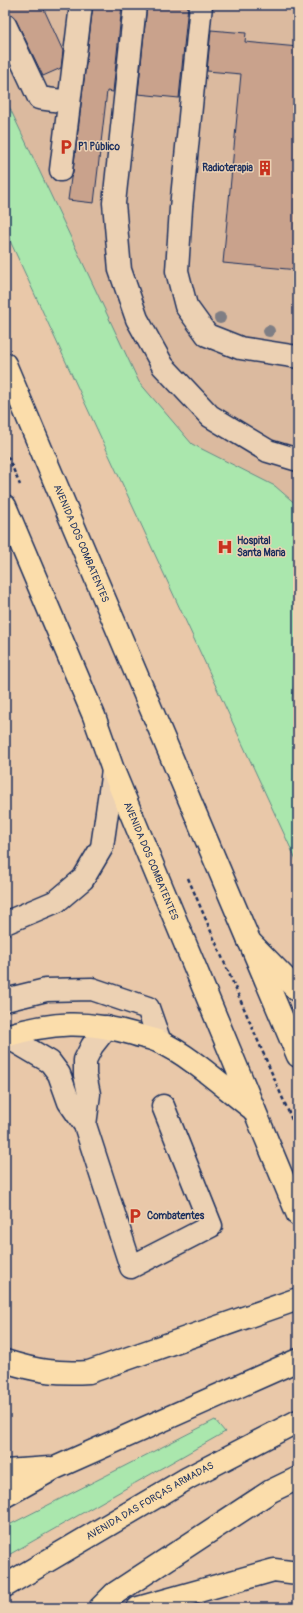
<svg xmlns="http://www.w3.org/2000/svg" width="303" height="1613" font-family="Pangolin,sans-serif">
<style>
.built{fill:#dbba9f}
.green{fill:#aae7ad;stroke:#628b86}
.building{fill:#c9a28c;stroke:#1b2f5e}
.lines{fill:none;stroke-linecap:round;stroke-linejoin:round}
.minor-casing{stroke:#1b2f5e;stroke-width:25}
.major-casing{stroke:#1b2f5e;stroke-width:25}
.highway-casing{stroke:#1b2f5e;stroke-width:25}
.path{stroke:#1b2f5e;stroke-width:2.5;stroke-dasharray:4 3;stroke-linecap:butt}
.minor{stroke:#ecd1b3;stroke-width:22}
.major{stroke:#fbddab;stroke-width:22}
.highway{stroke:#fbddab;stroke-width:22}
.tree{fill:#7f7e84}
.labels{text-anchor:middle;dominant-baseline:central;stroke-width:3;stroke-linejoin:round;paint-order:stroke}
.poi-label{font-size:10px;font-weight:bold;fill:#1b2f5e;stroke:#ecd1b3;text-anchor:start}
.street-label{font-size:10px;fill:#1b2f5e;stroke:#ecd1b3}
</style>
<rect width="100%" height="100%" fill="#e9c8a9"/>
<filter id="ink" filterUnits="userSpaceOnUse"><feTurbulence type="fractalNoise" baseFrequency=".025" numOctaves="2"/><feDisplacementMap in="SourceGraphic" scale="8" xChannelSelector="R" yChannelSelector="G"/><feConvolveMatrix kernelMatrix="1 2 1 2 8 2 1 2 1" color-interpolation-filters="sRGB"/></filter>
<g filter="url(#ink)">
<!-- built -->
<path class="built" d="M5 5H298V864L5 230Z"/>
<!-- green -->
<path class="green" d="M5 98 139 382 192 444 275 486 298 506V663L292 698 298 732V864L5 230Z
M215 1420 225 1432 5 1557V1527Z"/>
<!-- building -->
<path class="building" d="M5 5H42L63 51 61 68 43 76 16 20 9 14Z
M93 5H122L113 92 107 91 94 203 68 200 71 178 73 172Z
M147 5H188L179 98 138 94Z
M211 30 246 33 245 42 298 47V270L223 263 241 74 207 71Z"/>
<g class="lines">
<defs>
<path id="minor" d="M135 5 114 203 120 270 137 319 163 366 210 416 268 451 298 460
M201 5 181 208 177 271 186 306 207 335 240 348 298 357
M5 25 39 98 69 102
M61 170 81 5
M5 923 57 901 83 879 102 847 113 770
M5 1000 46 990 92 989 148 1008 160 1042
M6 1036 50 1062 59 1074 69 1102 85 1125 131 1267 211 1226 163 1106
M85 1125 89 1094 85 1075V1060L92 1046 107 1027"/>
<g id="major">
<path id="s1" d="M5 364 298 1056"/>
<path id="s2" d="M5 506 94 716 113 770 298 1215"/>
</g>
<g id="highway">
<path d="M249 941 298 991"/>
<path d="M5 1036C52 1022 86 1020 134 1034 142 1037 152 1038 160 1042 190 1055 227 1090 254 1110"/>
<path d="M5 1361C36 1371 57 1374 89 1372L298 1299"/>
<path d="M5 1471 50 1468"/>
<path d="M5 1496 55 1468 298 1360"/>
<path id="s3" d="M5 1586 188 1478 298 1421"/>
<path d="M100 1608 114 1594 271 1491 298 1478"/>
<path d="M138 1608 274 1570 298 1573"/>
</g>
</defs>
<!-- minor casing -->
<use href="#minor" class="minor-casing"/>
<!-- major casing -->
<use href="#major" class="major-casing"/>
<!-- highway casing -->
<use href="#highway" class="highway-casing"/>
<!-- path -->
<path class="path" d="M5 450 20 485
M188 878 298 1134"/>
<!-- minor -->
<use href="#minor" class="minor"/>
<!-- major -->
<use href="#major" class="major"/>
<!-- highway -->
<use href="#highway" class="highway"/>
</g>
<!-- trees -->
<g class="tree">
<circle cx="220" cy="318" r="6"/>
<circle cx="269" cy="331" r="6"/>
</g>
</g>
<!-- icons -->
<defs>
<symbol id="parking-bare" viewBox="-9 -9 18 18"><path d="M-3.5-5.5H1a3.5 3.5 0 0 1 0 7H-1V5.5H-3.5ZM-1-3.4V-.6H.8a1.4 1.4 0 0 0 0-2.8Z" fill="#c8321e" stroke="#ecd1b3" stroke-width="2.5" paint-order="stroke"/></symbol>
<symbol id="building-bare" viewBox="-9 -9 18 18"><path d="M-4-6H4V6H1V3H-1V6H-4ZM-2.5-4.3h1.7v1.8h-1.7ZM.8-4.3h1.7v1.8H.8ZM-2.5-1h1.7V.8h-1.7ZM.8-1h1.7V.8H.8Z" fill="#c8321e" stroke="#ecd1b3" stroke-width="2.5" paint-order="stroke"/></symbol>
<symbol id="hospital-bare" viewBox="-9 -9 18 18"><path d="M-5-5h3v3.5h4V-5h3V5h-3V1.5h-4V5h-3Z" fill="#c8321e" stroke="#ecd1b3" stroke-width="2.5" paint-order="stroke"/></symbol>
</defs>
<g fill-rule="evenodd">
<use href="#parking-bare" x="55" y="136" width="22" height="22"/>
<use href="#building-bare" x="254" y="157" width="22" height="22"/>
<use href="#hospital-bare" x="214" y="536" width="22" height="22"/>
<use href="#parking-bare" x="124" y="1205" width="22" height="22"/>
</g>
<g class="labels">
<!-- poi labels -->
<g class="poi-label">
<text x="78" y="147">P1 Público</text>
<text x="253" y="168" text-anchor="end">Radioterapia</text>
<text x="237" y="541">Hospital<tspan x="237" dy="12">Santa Maria</tspan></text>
<text x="147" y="1216">Combatentes</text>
</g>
<!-- street labels -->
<g class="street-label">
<text stroke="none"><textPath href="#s1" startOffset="195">AVENIDA DOS COMBATENTES</textPath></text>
<text stroke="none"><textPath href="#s2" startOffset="384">AVENIDA DOS COMBATENTES</textPath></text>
<text stroke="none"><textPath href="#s3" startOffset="168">AVENIDA DAS FORÇAS ARMADAS</textPath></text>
</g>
</g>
<!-- margin -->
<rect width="303" height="1613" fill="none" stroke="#ecd1b3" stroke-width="20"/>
<rect x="10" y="10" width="283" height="1593" fill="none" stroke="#1b2f5e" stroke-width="1.5" filter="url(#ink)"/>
</svg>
